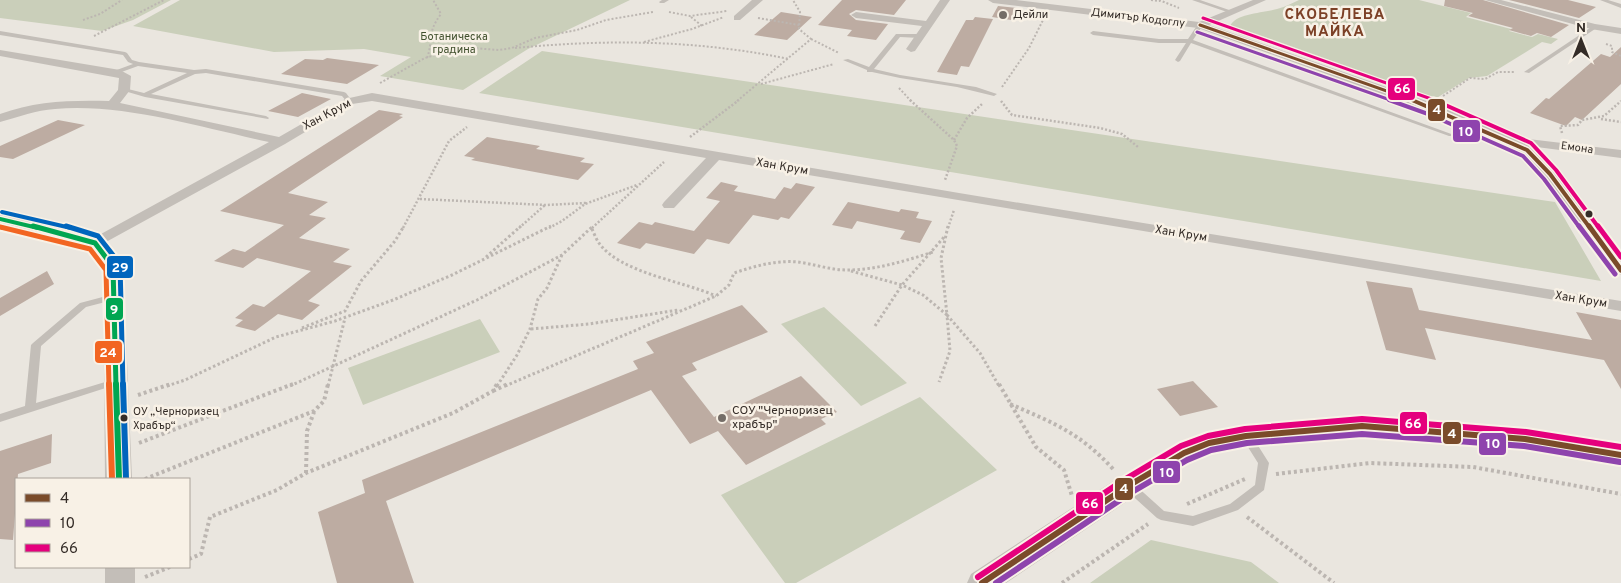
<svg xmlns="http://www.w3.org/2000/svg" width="1621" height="583" font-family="Overpass,sans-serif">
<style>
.green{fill:#cacfba}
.building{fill:#bdaca2}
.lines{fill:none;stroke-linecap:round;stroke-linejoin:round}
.path-far3{stroke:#bcb6b1;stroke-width:2;stroke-dasharray:2 2;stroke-linecap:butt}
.path-far2{stroke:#bcb6b1;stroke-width:2.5;stroke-dasharray:2 2;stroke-linecap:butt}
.path-far1{stroke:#bcb6b1;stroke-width:3;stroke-dasharray:2.5 2.5;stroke-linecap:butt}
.path{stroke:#bcb6b1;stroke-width:4;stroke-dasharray:3 3;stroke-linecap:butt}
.service{fill:#c3beb8;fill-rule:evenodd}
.minor{fill:#c3beb8;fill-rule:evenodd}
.tertiary{fill:#c3beb8;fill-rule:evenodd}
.bus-1-far3-casing{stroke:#f8f1e6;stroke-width:5.5}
.bus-1-far2-casing{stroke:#f8f1e6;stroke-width:7}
.bus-1-far1-casing{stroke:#f8f1e6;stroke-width:9}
.bus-1-casing{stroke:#f8f1e6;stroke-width:10}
.bus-2-far3-casing{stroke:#f8f1e6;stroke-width:5.5}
.bus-2-far2-casing{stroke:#f8f1e6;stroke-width:7}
.bus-2-far1-casing{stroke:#f8f1e6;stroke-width:9}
.bus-2-casing{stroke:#f8f1e6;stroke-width:10}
.bus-3-far3-casing{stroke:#f8f1e6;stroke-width:5.5}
.bus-3-far2-casing{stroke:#f8f1e6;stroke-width:7}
.bus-3-far1-casing{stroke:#f8f1e6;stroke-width:9}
.bus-3-casing{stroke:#f8f1e6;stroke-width:10}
.bus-4-far2-casing{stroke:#f8f1e6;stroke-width:7}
.bus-4-far1-casing{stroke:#f8f1e6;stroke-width:9}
.bus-4-casing{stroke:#f8f1e6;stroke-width:10}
.bus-5-far2-casing{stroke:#f8f1e6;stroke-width:7}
.bus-5-far1-casing{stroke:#f8f1e6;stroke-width:9}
.bus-5-casing{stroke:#f8f1e6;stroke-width:10}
.bus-6-far2-casing{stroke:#f8f1e6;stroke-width:7}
.bus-6-far1-casing{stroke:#f8f1e6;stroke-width:9}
.bus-6-casing{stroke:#f8f1e6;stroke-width:10}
.bus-1-far3{stroke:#7a4b2a;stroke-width:3}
.bus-1-far2{stroke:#7a4b2a;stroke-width:4}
.bus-1-far1{stroke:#7a4b2a;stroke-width:5}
.bus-1{stroke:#7a4b2a;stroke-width:6}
.bus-2-far3{stroke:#8e44ad;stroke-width:3}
.bus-2-far2{stroke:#8e44ad;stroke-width:4}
.bus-2-far1{stroke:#8e44ad;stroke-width:5}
.bus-2{stroke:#8e44ad;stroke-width:6}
.bus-3-far3{stroke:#e5007d;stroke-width:3}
.bus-3-far2{stroke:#e5007d;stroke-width:4}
.bus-3-far1{stroke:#e5007d;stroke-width:5}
.bus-3{stroke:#e5007d;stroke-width:6}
.bus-4-far2{stroke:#00a651;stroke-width:4}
.bus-4-far1{stroke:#00a651;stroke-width:5}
.bus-4{stroke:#00a651;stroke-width:6}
.bus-5-far2{stroke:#f26522;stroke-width:4}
.bus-5-far1{stroke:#f26522;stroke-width:5}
.bus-5{stroke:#f26522;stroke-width:6}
.bus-6-far2{stroke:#0065bd;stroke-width:4}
.bus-6-far1{stroke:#0065bd;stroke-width:5}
.bus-6{stroke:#0065bd;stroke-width:6}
.poi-dot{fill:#746d67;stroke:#f8f1e6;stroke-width:2}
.bus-dot{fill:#342c27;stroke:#f8f1e6;stroke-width:2}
.labels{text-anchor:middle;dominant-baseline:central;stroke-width:5;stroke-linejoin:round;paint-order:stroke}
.far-poi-label{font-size:11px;fill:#342c27;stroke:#f8f1e6;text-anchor:start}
.far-street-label{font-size:11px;fill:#342c27;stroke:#f8f1e6}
.far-park-label{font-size:11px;fill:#41502d;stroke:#f8f1e6}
.bus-label{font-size:11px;fill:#342c27;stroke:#f8f1e6;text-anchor:start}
.street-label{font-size:12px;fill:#342c27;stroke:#f8f1e6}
.poi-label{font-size:12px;fill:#342c27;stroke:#f8f1e6;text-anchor:start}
.far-district-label{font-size:15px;font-weight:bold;letter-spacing:1px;fill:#7c4026;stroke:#f8f1e6}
.line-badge{stroke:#f8f1e6;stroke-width:2}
.badge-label{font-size:14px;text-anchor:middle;font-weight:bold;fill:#fff}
</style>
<rect width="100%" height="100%" fill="#eae6df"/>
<!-- green -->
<path class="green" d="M0 0H171L133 20 102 31 0 18Z
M180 0H630L528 49 463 90 380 76 411 57 364 49 274 52 133 26Z
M1299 0H1419L1471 13 1466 17 1511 29 1509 31 1532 37 1538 34 1558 39 1551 44 1542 42 1487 76 1469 78 1435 99 1239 34 1230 26C1236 13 1264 13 1277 9 1285 7 1292 3 1299 0Z
M542 51 1555 202 1601 281 479 93Z
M824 307 907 383 861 406 781 324Z
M480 319 500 352 363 405 348 368Z
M920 397 997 470 796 583H785L721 495Z
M1151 540 1251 562 1279 583H1090Z"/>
<!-- building -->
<path class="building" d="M842 0H906L894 15 856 10 849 14 856 20 888 24 876 40 847 36 852 30 818 25Z
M1445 0H1483L1569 25 1551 37 1537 33 1531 36 1509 30 1513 28 1468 16 1473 13 1444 6Z
M1509 0H1568L1596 7 1579 18Z
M998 6 1017 8 1011 20 992 17Z
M781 12 812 17 787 40 754 35Z
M975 17 993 19 969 67 961 66 957 75 937 72 966 20H973Z
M1621 47V84L1582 120 1575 117 1566 126 1530 113 1546 98 1549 99 1601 54 1610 57Z
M327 58 379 65 347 84 281 74 305 59 323 60Z
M302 93 331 99 298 117 268 111Z
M379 110 403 114 399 116 403 117 288 193 328 202 309 215 326 218 299 238 350 249 333 262 352 266 308 301 320 305 302 320 278 314 255 331 235 326 243 320 235 318 253 304 264 307 311 271 257 258 243 268 214 261 233 249 245 252 284 225 220 211Z
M58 120 85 125 13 159 0 157V146Z
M487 137 540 146 536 149 585 158 580 162 594 164 578 180 471 160 475 158 464 156Z
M721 182 738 186 734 191 775 199 784 187 791 189 796 183 815 187 789 219 781 217 778 220 753 215 729 244 707 239 694 254 646 243 640 249 617 243 639 222 652 225 655 222 694 231 720 201 706 198Z
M848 202 899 212 901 209 919 212 916 218 932 221 920 243 900 239 905 231 857 221 852 229 832 225Z
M47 271 54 284 0 316V298Z
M1366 281 1412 288 1419 310 1592 340 1576 312 1621 320V389L1604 360 1425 328 1436 360 1386 350Z
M742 305 768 332 692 363 697 370 682 376 714 417 801 376 837 412 821 419 826 424 746 465 718 431 690 444 651 390 386 501 414 583H337L318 512 365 493 362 480 638 369 633 361 654 353 646 342Z
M1193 381 1218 407 1180 416 1157 389Z
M52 434 51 463 18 474 13 540 0 539V451Z"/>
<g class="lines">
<!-- path-far3 -->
<path class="path-far3" d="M1151 0 1160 1
M1159 0 1179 8
M669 12 690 16 727 11
M691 17 702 26
M758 18 799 25
M83 20 100 14 122 0
M94 36 164 0
M811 39 839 53
M644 42 692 29 724 17
M1606 44 1612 46V52L1621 56
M515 48C608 39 698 40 789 59
M427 58C434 39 426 34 441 14L433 0
M380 83 425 58 445 52 472 48 499 50 512 48 535 38 577 30 606 20 653 12
M761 84 834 64
M1002 87 1029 48 1044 18
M899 88 911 101
M1443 96 1470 78 1485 79 1498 72H1514
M737 101 811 39 799 29 800 12 793 0"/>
<!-- path-far2 -->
<path class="path-far2" d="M910 100 954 140 957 146 945 180
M1001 101 1012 115 1100 128 1122 134 1138 147
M1601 119 1621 122
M1562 133 1560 126 1578 125 1582 120 1604 116 1621 101
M690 137 739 100
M954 140 967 118 982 104
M420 199 546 205 586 203
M403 228 449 141 467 127
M519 228 545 205
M549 228 562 221 585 204 637 185
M592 228 664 162
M948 228 954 210"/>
<!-- path-far1 -->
<path class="path-far1" d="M948 226 941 258 947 315 980 353 999 386
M592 229C594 233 596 239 599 243 620 273 683 281 716 296
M486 257 521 226
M851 271 902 285 923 295 947 315 950 351 939 382
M875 326 902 285 945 236
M302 328 345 311 361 281 395 241 404 226
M531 329 589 324 678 310
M167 386 185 380 276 337 335 321 393 300 452 275 551 226
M290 386 477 300 562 255 593 226
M328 386 345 318
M497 386 517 355 530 329 538 299 547 288 562 255
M505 386 716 296 729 285 734 273C755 266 776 260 798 262 814 264 830 270 847 270 876 270 905 261 933 252"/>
<!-- path -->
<path class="path" d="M999 384 1036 447 1064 470 1072 496
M493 391 508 384
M138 395 171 384
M1010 404C1054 423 1080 433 1113 469
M139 443 293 384
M306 473 307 431 314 412
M1276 474 1370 463 1473 467 1621 494
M145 479 314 411 324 401 328 384
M1187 504 1245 479
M1247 517 1334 583
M189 559 201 554 210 517 277 490 306 473 453 413 493 391 497 384
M145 577 170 567
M1062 583 1148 524"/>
<!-- service -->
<path class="service" d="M662 0H669L664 3H660L659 2Z
M1192 0H1200L1235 12 1230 13Z
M1600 0H1608L1621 4V8Z
M1198 24 1203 25 1193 40 1454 135 1453 136H1449L1191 43 1180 61 1178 62 1175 60 1186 43H1159L1093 35 1090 33 1093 31 1159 39H1188Z
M1593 26 1598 27 1529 73 1524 72Z
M0 31 125 52 127 53 132 60 139 62 194 70 206 69 344 92 346 93 352 101 347 102 342 96 206 73 195 74 151 94 266 116 269 118 268 119 145 97 121 90 124 88 144 93 187 73 138 66 116 74 114 73V71L133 64 128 62 123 55 0 35Z
M896 34H920L923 36 920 38 900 37 874 69 900 75 976 87 997 94 994 96 957 87 900 78 872 72H867V70L843 60 848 59 869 67Z
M114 294 117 295 118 297 117 299 86 307 41 346 36 403 115 379 118 380 120 382 118 384 0 422V414L25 406 31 345 33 343 80 303Z
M1246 432 1250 433 1269 463 1264 490 1238 510 1193 526 1161 520 1157 518 1126 490 1124 487 1126 484 1130 483 1134 484 1164 511 1193 516 1230 504 1255 485 1258 463 1241 436 1242 433Z"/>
<!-- minor -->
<path class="minor" d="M752 0H763L740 20H734V16Z
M940 0H950L915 51 911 52 906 49 922 26 856 18 851 15 856 12 926 21Z
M988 0H1016L1199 22 1253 0H1266L1209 25 1435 104 1511 137 1621 150V158L1529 146 1555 171 1621 259V275L1615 273 1545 177 1522 153 1500 141 1427 110 1198 28 993 3Z
M1485 0H1501L1595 24 1621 28V34L1591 29Z
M0 50 120 70 131 76 130 90 120 103 279 137 345 99 372 93 959 193 1621 301V311L719 160 674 208H664L662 205 664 202 706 158 372 101 352 104 285 144 95 248 90 246 87 243 90 240 269 142C202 128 124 103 55 109 36 110 19 117 0 122V114C35 101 72 100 109 101L118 90 119 78 0 56Z"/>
<!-- tertiary -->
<path class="tertiary" d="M0 213 78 231 102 239 123 267 132 479H105L103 267 88 247 65 240 0 225Z
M1362 417 1525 429 1621 445V465L1525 449 1362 435 1246 446 1213 452 1193 460 1138 494 1006 583H967L971 574 1118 478 1175 446 1209 433 1246 426Z
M105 567H135V583H105Z"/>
<defs>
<path id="bus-1-far3" d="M1200 25 1415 101"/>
<path id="bus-1-far2" d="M1412 100 1527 150 1550 174 1590 228"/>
<path id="bus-1-far1" d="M1589 226 1621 270"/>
<path id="bus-1" d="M982 583 1128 486 1184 453 1209 443 1246 436 1362 426 1525 439 1621 455"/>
<path id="bus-2-far3" d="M1197 32 1393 101"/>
<path id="bus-2-far2" d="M1389 100 1428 114 1523 156 1544 179 1580 228"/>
<path id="bus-2-far1" d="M1579 226 1615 274"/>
<path id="bus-2" d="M996 583 1132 492 1187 460 1211 450 1247 443 1362 434 1524 446 1620 462"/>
<path id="bus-3-far3" d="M1203 18 1437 101"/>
<path id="bus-3-far2" d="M1434 100 1531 143 1556 170 1599 228"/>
<path id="bus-3-far1" d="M1598 226 1621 257"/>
<path id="bus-3" d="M978 577 1124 480 1181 446 1208 436 1245 429 1362 419 1526 432 1621 447"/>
<path id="bus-4-far2" d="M0 219 38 228"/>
<path id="bus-4-far1" d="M33 226 95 243 113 267 116 386"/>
<path id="bus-4" d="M116 384 119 479"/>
<path id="bus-5-far2" d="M0 227 3 228"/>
<path id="bus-5-far1" d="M0 227 90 249 106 270 109 386"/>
<path id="bus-5" d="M109 384 112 479"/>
<path id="bus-6-far2" d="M2 212 71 228"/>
<path id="bus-6-far1" d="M66 226 98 236 120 264 123 386"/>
<path id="bus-6" d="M123 384 126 479"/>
</defs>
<!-- bus-1-far3 casing -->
<use href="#bus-1-far3" class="bus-1-far3-casing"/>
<!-- bus-1-far2 casing -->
<use href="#bus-1-far2" class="bus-1-far2-casing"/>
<!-- bus-1-far1 casing -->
<use href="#bus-1-far1" class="bus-1-far1-casing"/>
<!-- bus-1 casing -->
<use href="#bus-1" class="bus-1-casing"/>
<!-- bus-2-far3 casing -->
<use href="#bus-2-far3" class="bus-2-far3-casing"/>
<!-- bus-2-far2 casing -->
<use href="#bus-2-far2" class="bus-2-far2-casing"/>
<!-- bus-2-far1 casing -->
<use href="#bus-2-far1" class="bus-2-far1-casing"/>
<!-- bus-2 casing -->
<use href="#bus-2" class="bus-2-casing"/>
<!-- bus-3-far3 casing -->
<use href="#bus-3-far3" class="bus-3-far3-casing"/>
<!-- bus-3-far2 casing -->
<use href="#bus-3-far2" class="bus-3-far2-casing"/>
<!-- bus-3-far1 casing -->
<use href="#bus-3-far1" class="bus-3-far1-casing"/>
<!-- bus-3 casing -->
<use href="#bus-3" class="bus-3-casing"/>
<!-- bus-4-far2 casing -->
<use href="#bus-4-far2" class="bus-4-far2-casing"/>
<!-- bus-4-far1 casing -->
<use href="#bus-4-far1" class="bus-4-far1-casing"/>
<!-- bus-4 casing -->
<use href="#bus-4" class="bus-4-casing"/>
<!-- bus-5-far2 casing -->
<use href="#bus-5-far2" class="bus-5-far2-casing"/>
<!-- bus-5-far1 casing -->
<use href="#bus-5-far1" class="bus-5-far1-casing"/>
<!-- bus-5 casing -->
<use href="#bus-5" class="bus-5-casing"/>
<!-- bus-6-far2 casing -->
<use href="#bus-6-far2" class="bus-6-far2-casing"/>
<!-- bus-6-far1 casing -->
<use href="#bus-6-far1" class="bus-6-far1-casing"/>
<!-- bus-6 casing -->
<use href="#bus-6" class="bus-6-casing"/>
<!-- bus-1-far3 -->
<use href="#bus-1-far3" class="bus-1-far3"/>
<!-- bus-1-far2 -->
<use href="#bus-1-far2" class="bus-1-far2"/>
<!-- bus-1-far1 -->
<use href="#bus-1-far1" class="bus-1-far1"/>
<!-- bus-1 -->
<use href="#bus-1" class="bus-1"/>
<!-- bus-2-far3 -->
<use href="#bus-2-far3" class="bus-2-far3"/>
<!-- bus-2-far2 -->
<use href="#bus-2-far2" class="bus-2-far2"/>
<!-- bus-2-far1 -->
<use href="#bus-2-far1" class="bus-2-far1"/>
<!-- bus-2 -->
<use href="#bus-2" class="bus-2"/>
<!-- bus-3-far3 -->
<use href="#bus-3-far3" class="bus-3-far3"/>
<!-- bus-3-far2 -->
<use href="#bus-3-far2" class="bus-3-far2"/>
<!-- bus-3-far1 -->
<use href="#bus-3-far1" class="bus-3-far1"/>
<!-- bus-3 -->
<use href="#bus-3" class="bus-3"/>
<!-- bus-4-far2 -->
<use href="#bus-4-far2" class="bus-4-far2"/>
<!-- bus-4-far1 -->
<use href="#bus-4-far1" class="bus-4-far1"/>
<!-- bus-4 -->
<use href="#bus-4" class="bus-4"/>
<!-- bus-5-far2 -->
<use href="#bus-5-far2" class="bus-5-far2"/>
<!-- bus-5-far1 -->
<use href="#bus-5-far1" class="bus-5-far1"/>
<!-- bus-5 -->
<use href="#bus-5" class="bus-5"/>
<!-- bus-6-far2 -->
<use href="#bus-6-far2" class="bus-6-far2"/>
<!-- bus-6-far1 -->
<use href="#bus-6-far1" class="bus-6-far1"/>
<!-- bus-6 -->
<use href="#bus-6" class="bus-6"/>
</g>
<!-- markers -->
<g class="poi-dot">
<circle cx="1003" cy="15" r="5"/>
<circle cx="722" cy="418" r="5"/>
</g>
<g class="bus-dot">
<circle cx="1589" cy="214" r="4.5"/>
<circle cx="124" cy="418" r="4.5"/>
</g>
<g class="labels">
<!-- far-poi labels -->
<g class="far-poi-label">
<text x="1013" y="15">Дейли</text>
</g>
<!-- far-street labels -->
<g class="far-street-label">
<text transform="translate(1138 18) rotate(7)">Димитър Кодоглу</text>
<text transform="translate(1577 148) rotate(8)">Емона</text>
</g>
<!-- far-park labels -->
<g class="far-park-label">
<text x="454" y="37">Ботаническа<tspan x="454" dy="13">градина</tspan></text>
</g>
<!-- bus labels -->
<g class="bus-label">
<text x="133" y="412">ОУ „Черноризец<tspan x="133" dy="14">Храбър“</tspan></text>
</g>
<!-- street labels -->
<g class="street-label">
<text transform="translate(327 115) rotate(-28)">Хан Крум</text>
<text transform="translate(782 167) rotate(10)">Хан Крум</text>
<text transform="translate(1181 234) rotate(9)">Хан Крум</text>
<text transform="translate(1581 300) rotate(9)">Хан Крум</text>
</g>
<!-- poi labels -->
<g class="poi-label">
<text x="732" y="411">СОУ "Черноризец<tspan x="732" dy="14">храбър"</tspan></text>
</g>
<!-- far-district labels -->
<g class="far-district-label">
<text x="1335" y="15">СКОБЕЛЕВА<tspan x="1335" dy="17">МАЙКА</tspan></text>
</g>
</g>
<g class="line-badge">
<rect x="1387" y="77" width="29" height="24" rx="5" fill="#e5007d"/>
<rect x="1427" y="98" width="19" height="24" rx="5" fill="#7a4b2a"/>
<rect x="1452" y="119" width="29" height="24" rx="5" fill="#8e44ad"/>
<rect x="106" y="255" width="28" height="24" rx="5" fill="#0065bd"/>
<rect x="105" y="297" width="19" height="24" rx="5" fill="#00a651"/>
<rect x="94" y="340" width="29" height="24" rx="5" fill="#f26522"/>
<rect x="1399" y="411" width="29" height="24" rx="5" fill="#e5007d"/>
<rect x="1442" y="421" width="20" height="24" rx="5" fill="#7a4b2a"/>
<rect x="1478" y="432" width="29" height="24" rx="5" fill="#8e44ad"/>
<rect x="1152" y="460" width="29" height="24" rx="5" fill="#8e44ad"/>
<rect x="1114" y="477" width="20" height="24" rx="5" fill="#7a4b2a"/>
<rect x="1075" y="491" width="29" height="24" rx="5" fill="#e5007d"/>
</g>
<g class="badge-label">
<text x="1402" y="93">66</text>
<text x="1437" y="114">4</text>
<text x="1466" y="136">10</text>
<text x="120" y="272">29</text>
<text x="114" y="314">9</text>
<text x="108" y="357">24</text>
<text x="1413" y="428">66</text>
<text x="1452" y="438">4</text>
<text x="1493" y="448">10</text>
<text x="1167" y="477">10</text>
<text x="1124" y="493">4</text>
<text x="1090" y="508">66</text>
</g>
<!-- legend -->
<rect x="15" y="478" width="175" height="90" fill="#f8f1e6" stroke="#aaa29a"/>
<rect x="25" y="494" width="25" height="8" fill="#7a4b2a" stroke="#aaa29a"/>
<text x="60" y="503" font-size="15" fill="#342c27">4</text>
<rect x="25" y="519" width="25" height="8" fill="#8e44ad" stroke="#aaa29a"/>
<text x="60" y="528" font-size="15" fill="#342c27">10</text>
<rect x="25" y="544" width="25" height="8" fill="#e5007d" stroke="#aaa29a"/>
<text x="60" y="553" font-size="15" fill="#342c27">66</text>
<!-- north arrow -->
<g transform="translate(1581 40)" stroke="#f8f1e6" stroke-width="4" paint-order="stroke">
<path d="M0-4L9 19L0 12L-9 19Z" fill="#342c27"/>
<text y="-8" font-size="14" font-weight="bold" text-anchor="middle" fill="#342c27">N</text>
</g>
</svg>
